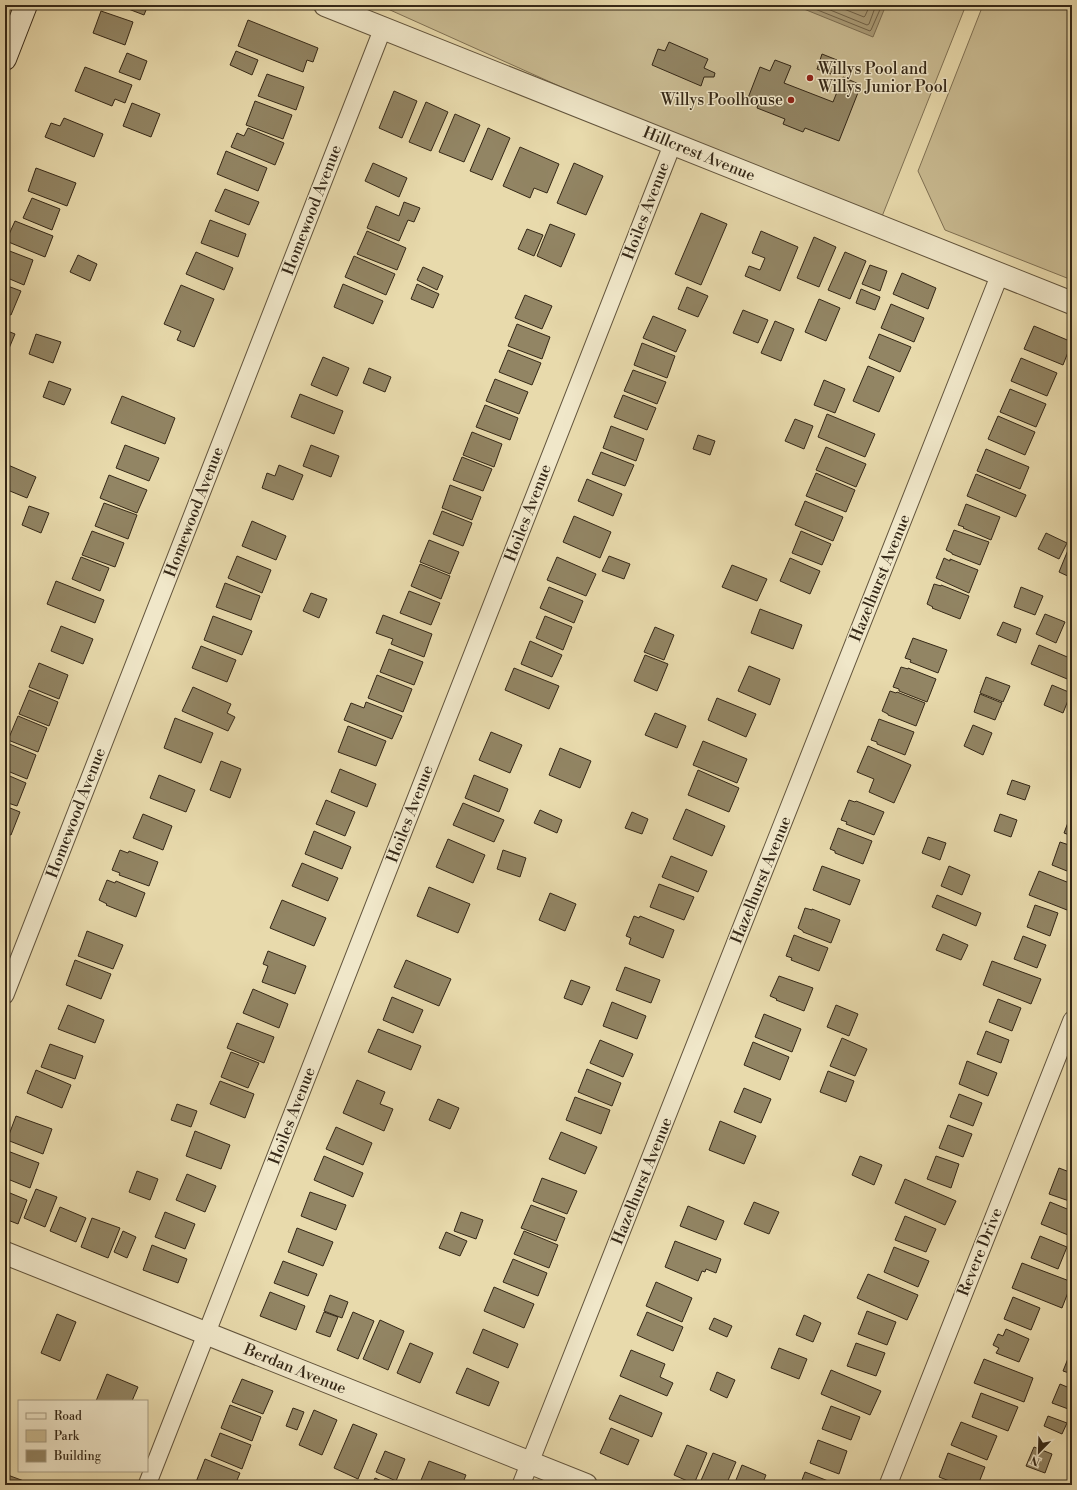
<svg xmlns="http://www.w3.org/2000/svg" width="1077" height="1490" font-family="'Libre Bodoni',serif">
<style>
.green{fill:#cabc93;stroke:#807255}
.water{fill:#ab9d79;stroke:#7c6e52}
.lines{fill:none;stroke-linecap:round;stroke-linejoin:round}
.shore{stroke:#706248;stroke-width:1}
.building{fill:#928564;stroke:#352817}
.minor-casing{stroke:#62543c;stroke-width:19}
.tertiary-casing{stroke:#62543c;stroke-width:24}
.secondary-casing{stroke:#352817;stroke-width:24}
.minor{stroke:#f0e7c9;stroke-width:17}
.tertiary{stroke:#f0e7c9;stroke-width:22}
.secondary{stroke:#f0e7c9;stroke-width:22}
.poi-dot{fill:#8f2418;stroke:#f0e7c9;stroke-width:1.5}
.labels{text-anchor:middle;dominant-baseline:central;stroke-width:3;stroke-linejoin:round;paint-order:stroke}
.poi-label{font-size:16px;fill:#352817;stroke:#f0e7c9;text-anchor:start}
.street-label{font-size:16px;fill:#352817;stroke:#f0e7c9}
</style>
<rect width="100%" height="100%" fill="#e8daac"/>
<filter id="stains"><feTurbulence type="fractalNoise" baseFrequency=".005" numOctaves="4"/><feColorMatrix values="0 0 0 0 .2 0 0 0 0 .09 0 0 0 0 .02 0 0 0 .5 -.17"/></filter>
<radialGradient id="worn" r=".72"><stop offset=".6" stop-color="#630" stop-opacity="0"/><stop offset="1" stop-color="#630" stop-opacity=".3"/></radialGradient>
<!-- green -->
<path class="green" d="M379 5H966L877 229Z
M983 5H1072V280L945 230 918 171Z"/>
<!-- water -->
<path class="water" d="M794 5H886L873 37Z"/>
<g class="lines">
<!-- shore -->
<path class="shore" d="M805 5 870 31 871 30 882 5
M818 5 867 25 869 24 876 5
M834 5 864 17 865 16 870 5"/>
</g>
<!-- building -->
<path class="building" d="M118 5H148L144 15Z
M101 11 133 22 125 45 93 33Z
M248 20 318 48 313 62 307 60 303 72 238 46Z
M669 42 708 59 704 68 715 73 714 77H704L701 86 652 65 658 49 665 51Z
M236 51 258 60 252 75 230 65Z
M127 53 147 61 140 80 119 72Z
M822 54 837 60 831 74 817 69Z
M775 60 791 66 784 83 833 102 843 77 861 85 839 141 805 128 803 132 783 124 785 119 757 108 759 102 748 98 760 67 770 71Z
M85 67 132 85 125 103 115 99 112 106 75 91Z
M267 74 304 87 296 110 258 96Z
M394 91 417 101 402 138 379 128Z
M255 101 292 115 283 139 246 125Z
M426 102 448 112 431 151 409 142Z
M132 103 160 114 151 137 123 126Z
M455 114 480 125 464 162 439 152Z
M64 118 103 134 94 157 45 137 51 123 60 126Z
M248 128 284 143 275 165 231 147 237 133 244 136Z
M488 128 510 138 492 180 470 171Z
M520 147 559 164 547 193 534 188 530 198 503 186Z
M226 151 267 168 258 191 217 174Z
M373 163 407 178 399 197 365 181Z
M574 163 603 176 586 215 557 203Z
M36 168 76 183 67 206 28 191Z
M225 189 259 202 249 225 215 211Z
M32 198 60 209 52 230 23 218Z
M404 202 420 208 414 222 408 220 399 241 367 228 376 206 399 216Z
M701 213 727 224 701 285 675 274Z
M210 220 246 234 238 257 201 243Z
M15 221 53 236 45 257 6 241Z
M550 224 575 234 561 267 537 256Z
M527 229 543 235 534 256 518 249Z
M367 231 406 248 397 270 357 254Z
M761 231 798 247 780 291 745 276 749 266 760 270 765 258 752 253Z
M814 237 836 247 819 287 797 278Z
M7 250 33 260 24 285 5 277V254Z
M196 252 233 268 224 290 186 274Z
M845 252 866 261 850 299 828 290Z
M78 255 97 264 90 281 70 272Z
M354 256 395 274 386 295 345 277Z
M870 265 887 271 880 291 862 284Z
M423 267 443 276 437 290 417 280Z
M902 273 936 288 928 309 893 294Z
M343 284 383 301 373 324 334 307Z
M417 284 439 294 433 308 411 299Z
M5 285 21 291 11 315 5 313Z
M181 285 214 299 194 347 177 340 181 331 164 324Z
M687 287 708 296 698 317 678 309Z
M861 289 880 297 875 310 856 303Z
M525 295 552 306 542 329 515 318Z
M819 299 840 308 826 341 805 332Z
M891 304 924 318 914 342 881 328Z
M743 310 768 320 758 343 733 333Z
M653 316 686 330 676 352 643 338Z
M775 321 794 329 781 361 761 353Z
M517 324 550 337 542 359 508 346Z
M1034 326 1072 342 1063 365 1024 349Z
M5 330 15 334 5 358Z
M36 334 61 342 53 363 29 354Z
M879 334 911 347 900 372 869 358Z
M642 343 675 356 667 378 634 365Z
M508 350 541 363 532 385 499 372Z
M323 357 349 368 337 396 311 385Z
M1021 358 1057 373 1047 396 1011 381Z
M868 366 894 377 879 412 853 401Z
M369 368 391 377 385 392 363 383Z
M633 370 666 382 657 404 624 391Z
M495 379 528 392 519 414 486 401Z
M824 380 845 389 835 413 814 405Z
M49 381 71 389 64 405 43 397Z
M1010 389 1046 404 1036 427 1000 412Z
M300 394 343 411 334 434 291 417Z
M623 395 656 408 647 430 614 417Z
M122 396 175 418 165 444 111 423Z
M485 405 518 418 510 440 476 427Z
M827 414 875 434 865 457 818 437Z
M998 416 1035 432 1025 455 988 439Z
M795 419 813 426 804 449 785 441Z
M611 426 644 439 636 461 603 448Z
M472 432 502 444 494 467 463 455Z
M698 435 715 441 710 455 693 449Z
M125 445 159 458 149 481 116 468Z
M311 445 339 456 331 477 303 466Z
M826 447 866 464 856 487 816 470Z
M986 449 1029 467 1020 489 977 471Z
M601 452 634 465 625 486 592 474Z
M462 457 492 469 483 491 453 480Z
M8 465 36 477 27 498 5 489V473Z
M279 465 303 475 293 500 262 488 267 473 275 476Z
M816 473 855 490 846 512 806 496Z
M976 474 1026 495 1016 517 967 496Z
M109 475 147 490 137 513 100 498Z
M587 479 622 494 613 516 578 501Z
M450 485 481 497 472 520 442 508Z
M805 501 843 517 833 541 795 525Z
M104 503 137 515 128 539 95 526Z
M966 504 1000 517 991 540 963 528 964 527 958 525Z
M29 506 49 513 41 533 22 525Z
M442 511 472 523 463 546 433 534Z
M574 516 611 532 600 558 563 542Z
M252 521 286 536 276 560 242 546Z
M954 530 989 542 980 565 952 554V553L946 550Z
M92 531 124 543 115 567 82 555Z
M801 531 831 544 822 565 792 553Z
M1046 533 1067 543 1059 559 1038 549Z
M429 540 459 552 450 574 420 562Z
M1068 550 1072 552V578L1059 572Z
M237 556 271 570 262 593 228 578Z
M609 556 630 564 624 579 602 571Z
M81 557 109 568 100 591 72 579Z
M557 557 596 574 586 596 547 580Z
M790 558 820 571 810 594 780 581Z
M944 558 950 561V559L978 570 969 593 936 578Z
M420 564 450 576 441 599 411 586Z
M732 565 767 579 757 601 722 587Z
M56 581 104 600 95 623 47 604Z
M225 583 260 596 251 620 216 607Z
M934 584 941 586V585L969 596 960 619 932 608 933 607 927 604Z
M549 587 583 601 574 623 540 608Z
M1021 587 1043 596 1035 615 1014 607Z
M409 591 440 603 431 625 400 613Z
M311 593 327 599 319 618 303 611Z
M760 609 802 625 793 649 751 633Z
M1045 614 1065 622 1056 643 1036 634Z
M383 615 432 634 424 657 391 644 393 639 376 633Z
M213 616 252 631 242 655 204 640Z
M545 616 572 627 563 650 536 638Z
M1003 622 1021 629 1016 643 997 635Z
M61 626 93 639 83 664 51 651Z
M655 627 674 635 664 660 644 652Z
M913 638 947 650 938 673 910 662 911 660 905 658Z
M530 641 562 655 552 677 521 664Z
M1039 645 1072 659V681L1031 664Z
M201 646 236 660 227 682 192 668Z
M389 649 423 662 414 685 380 672Z
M645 655 668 664 657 691 634 681Z
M39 663 68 675 59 699 29 687Z
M749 666 780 679 770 705 738 691Z
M901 667 908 669V668L936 679 927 702 899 691V689L893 687Z
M514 668 559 686 549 709 505 690Z
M377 675 412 689 403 712 368 698Z
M986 677 1010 686 1003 702 980 693Z
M1052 685 1071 693 1063 713 1044 705Z
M193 687 231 704 227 713 235 717 228 731 182 711Z
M29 690 58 702 49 726 19 714Z
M890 691 896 693 897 692 925 703 916 726 888 715V714L882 711Z
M980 694 1002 703 995 720 974 712Z
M717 698 756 714 746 737 708 720Z
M366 702 402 716 392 739 344 720 351 703 364 708Z
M655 713 686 726 677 748 645 735Z
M18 716 47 728 38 752 8 740Z
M175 718 213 733 201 763 164 748Z
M879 719 914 732 905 755 877 744V742L871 740Z
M973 725 992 733 983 755 964 746Z
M348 726 386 741 376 766 338 752Z
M491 732 522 745 510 773 479 760Z
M703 741 747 759 737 783 693 765Z
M7 743 36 755 27 779 5 770V748Z
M868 746 911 765 894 803 869 792 874 779 857 772Z
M560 748 591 761 580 788 549 775Z
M221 761 241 769 230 798 210 790Z
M340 769 376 784 367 807 331 792Z
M698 770 739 788 729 812 688 795Z
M5 774 26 783 17 806 5 802Z
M159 775 195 790 186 812 150 798Z
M474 775 508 789 499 812 465 798Z
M1012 780 1030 786 1025 800 1007 794Z
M326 800 355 812 345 836 316 824Z
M849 800 855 802 856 801 884 812 874 835 846 824 847 822 841 820Z
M463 803 504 820 494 842 453 825Z
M5 806 20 812 11 835 5 833Z
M686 809 725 826 712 856 673 839Z
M540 810 562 820 557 833 534 823Z
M632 812 648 819 642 834 625 828Z
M1072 812V836L1064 833Z
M143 814 172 826 163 850 133 838Z
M1000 814 1017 820 1011 837 994 831Z
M838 828 872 841 863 864 835 853V851L830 849Z
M314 831 351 847 342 869 305 854Z
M928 837 946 843 940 860 922 853Z
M448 839 485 855 473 883 436 867Z
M1060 842 1072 846V873L1052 865Z
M120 850 128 853 129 851 158 862 149 886 119 875 120 873 112 870Z
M503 850 526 858 520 877 497 869Z
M671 856 707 871 698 892 662 877Z
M302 863 338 878 328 901 292 886Z
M822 866 860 880 850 905 813 890Z
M949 866 970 875 962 895 941 886Z
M1039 871 1072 884V897L1067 910 1029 895Z
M107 880 115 883 116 881 145 893 136 917 106 905 107 904 99 900Z
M659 884 694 897 684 920 650 907Z
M429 887 470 904 458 933 417 916Z
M550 893 576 904 565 931 539 920Z
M937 895 981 913 976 926 932 907Z
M282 900 326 918 314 946 270 928Z
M1035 905 1058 913 1050 936 1027 927Z
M805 908 812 910V909L840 920 831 943 803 932V931L798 928Z
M634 916 639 918 640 916 674 930 663 958 629 944 631 938 626 936Z
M87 931 123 945 113 969 78 956Z
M943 934 968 945 961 960 936 950Z
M794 935 828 948 819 971 791 960 792 958 786 956Z
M1023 936 1046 945 1037 968 1014 959Z
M268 951 306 966 295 994 262 982 268 966 263 964Z
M75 960 111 974 101 999 66 985Z
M406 960 451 979 439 1006 394 987Z
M992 961 1041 979 1031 1004 983 985Z
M625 967 660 980 651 1003 616 990Z
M779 976 813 988 804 1011 776 1000 777 999 770 996Z
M571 980 590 987 582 1005 564 998Z
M253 989 288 1004 279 1028 243 1013Z
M392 997 423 1010 413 1033 383 1020Z
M998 999 1021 1008 1012 1031 989 1022Z
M612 1002 646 1016 637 1039 603 1026Z
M68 1005 104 1020 95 1043 58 1029Z
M836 1005 858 1014 849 1036 827 1027Z
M764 1014 801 1029 792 1052 755 1037Z
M237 1023 274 1037 264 1063 227 1048Z
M378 1029 421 1046 411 1070 368 1052Z
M986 1031 1009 1040 1001 1063 977 1054Z
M842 1038 867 1049 855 1076 830 1066Z
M600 1040 633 1054 623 1077 590 1063Z
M753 1042 789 1057 780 1080 744 1065Z
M50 1044 83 1056 75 1079 41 1067Z
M231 1052 259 1063 248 1088 221 1077Z
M967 1061 997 1073 988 1096 959 1084Z
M587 1069 621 1083 612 1106 578 1092Z
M36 1070 71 1085 62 1108 27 1093Z
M828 1071 854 1081 846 1102 820 1092Z
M357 1080 385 1092 380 1104 393 1109 384 1131 343 1113Z
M220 1081 254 1094 245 1118 210 1104Z
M744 1088 771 1099 761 1123 734 1112Z
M959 1094 982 1103 973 1126 950 1117Z
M575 1097 610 1110 601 1134 566 1120Z
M438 1099 459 1108 450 1129 429 1120Z
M177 1104 197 1111 191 1127 171 1120Z
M16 1116 52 1129 43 1154 7 1140Z
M720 1121 756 1136 744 1164 709 1150Z
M948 1125 972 1134 963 1157 939 1148Z
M336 1127 372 1143 363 1165 326 1149Z
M195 1131 230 1145 221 1169 186 1156Z
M561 1132 597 1147 585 1174 549 1159Z
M5 1150 39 1163 30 1188 5 1178Z
M324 1156 363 1173 353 1197 314 1180Z
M860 1156 882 1165 874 1185 852 1175Z
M936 1156 959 1164 951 1188 927 1179Z
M1059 1168 1072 1173V1202L1049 1194Z
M137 1171 158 1179 150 1200 129 1192Z
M187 1174 216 1186 205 1212 176 1200Z
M542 1178 577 1191 567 1214 533 1201Z
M905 1179 956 1201 945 1225 895 1203Z
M36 1189 57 1197 45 1227 24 1218Z
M5 1191 27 1200 18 1224 5 1219Z
M310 1192 346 1205 336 1230 301 1216Z
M754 1202 779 1212 769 1234 744 1224Z
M1050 1202 1072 1211V1225L1068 1235 1041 1224Z
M531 1205 565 1218 556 1241 521 1228Z
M688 1206 724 1221 716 1240 680 1226Z
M60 1207 86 1218 76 1242 50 1231Z
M165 1212 195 1224 185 1249 155 1237Z
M461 1212 483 1220 476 1239 454 1231Z
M905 1216 936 1229 926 1252 895 1240Z
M92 1218 120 1228 108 1258 81 1247Z
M297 1228 333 1242 323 1266 288 1252Z
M123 1231 136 1237 127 1258 114 1252Z
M524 1231 558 1245 549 1268 514 1254Z
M446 1232 467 1241 460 1256 439 1248Z
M1040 1236 1067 1247 1058 1269 1031 1258Z
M675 1241 721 1259 716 1273 706 1269 705 1272 702 1271 698 1281 665 1267Z
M152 1245 187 1259 178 1283 143 1270Z
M894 1247 929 1261 918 1287 884 1272Z
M513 1259 547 1273 538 1296 503 1282Z
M283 1261 317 1274 308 1296 274 1283Z
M1022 1263 1072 1282 1062 1308 1012 1288Z
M868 1274 918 1295 907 1320 857 1298Z
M656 1282 692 1298 682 1322 646 1306Z
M494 1287 534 1304 524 1328 484 1311Z
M270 1292 305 1306 296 1330 260 1316Z
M330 1295 348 1302 342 1318 324 1311Z
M1013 1297 1040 1308 1031 1330 1004 1319Z
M867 1311 896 1322 887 1345 858 1334Z
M324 1312 338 1317 330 1337 316 1332Z
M353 1312 374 1321 358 1359 337 1350Z
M647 1312 683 1327 673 1351 637 1335Z
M57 1314 76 1322 60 1361 41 1353Z
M804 1315 821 1323 813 1342 796 1335Z
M714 1318 732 1326 727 1337 709 1329Z
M380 1320 404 1331 388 1370 363 1359Z
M483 1329 518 1344 508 1368 473 1353Z
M1006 1329 1029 1339 1019 1362 996 1353 999 1348 993 1345 998 1334 1003 1336Z
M410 1343 433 1353 420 1383 397 1373Z
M856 1343 885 1353 876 1376 847 1366Z
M779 1348 807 1359 799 1379 771 1368Z
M631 1350 665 1364 660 1377 673 1383 667 1396 620 1376Z
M1071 1351 1072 1352V1374L1063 1371Z
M984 1359 1033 1378 1024 1402 974 1383Z
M467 1368 499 1382 489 1406 456 1393Z
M831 1370 881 1391 870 1415 821 1394Z
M717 1372 735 1380 727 1398 710 1390Z
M107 1374 138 1387 132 1401H96Z
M242 1379 273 1391 263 1414 232 1402Z
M1060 1384 1072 1389V1407L1071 1410 1052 1403Z
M981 1393 1018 1407 1008 1431 972 1417Z
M620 1395 662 1413 652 1437 609 1419Z
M230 1405 261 1417 252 1441 221 1428Z
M831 1406 860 1417 851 1440 822 1429Z
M293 1408 304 1412 297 1430 286 1426Z
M314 1410 337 1420 322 1455 299 1445Z
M1048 1416 1067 1423 1062 1434 1044 1426Z
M961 1422 997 1436 987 1460 951 1445Z
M353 1424 377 1434 358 1479 334 1468Z
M611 1428 639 1440 628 1465 600 1453Z
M220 1433 251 1445 242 1469 211 1456Z
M818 1440 847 1451 839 1474 810 1463Z
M687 1445 707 1453 694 1484 674 1475Z
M1034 1447 1052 1454 1045 1473 1026 1466Z
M385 1451 405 1459 396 1481 376 1472Z
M713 1453 736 1462 726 1485H699Z
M948 1453 985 1467 978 1485H960L939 1477Z
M205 1459 240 1473 235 1485H202L196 1482Z
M429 1461 466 1475 462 1485H419Z
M742 1465 766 1475 762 1485H734Z
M805 1472 836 1484V1485H800Z
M5 1474 32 1484V1485H5Z
M375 1478 391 1485H372Z"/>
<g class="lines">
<defs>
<path id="minor" d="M5 995 383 28
M147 1485 673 143
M521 1485 1000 274
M888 1485 1072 1020"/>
<path id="tertiary" d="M325 5 1072 303
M5 1253 586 1485"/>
<path id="secondary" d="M5 59 26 5"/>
</defs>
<!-- minor casing -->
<use href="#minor" class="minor-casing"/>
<!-- tertiary casing -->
<use href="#tertiary" class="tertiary-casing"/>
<!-- secondary casing -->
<use href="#secondary" class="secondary-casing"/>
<!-- minor -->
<use href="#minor" class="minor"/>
<!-- tertiary -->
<use href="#tertiary" class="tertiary"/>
<!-- secondary -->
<use href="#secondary" class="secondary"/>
</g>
<!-- markers -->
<g class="poi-dot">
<circle cx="810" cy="78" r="4"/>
<circle cx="791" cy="100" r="4"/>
</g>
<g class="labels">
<!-- poi labels -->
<g class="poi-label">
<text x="818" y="69">Willys Pool and<tspan x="818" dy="18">Willys Junior Pool</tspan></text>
<text x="783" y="100" text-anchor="end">Willys Poolhouse</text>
</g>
<!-- street labels -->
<g class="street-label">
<text transform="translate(699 154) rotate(22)">Hillcrest Avenue</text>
<text transform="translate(312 210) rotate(-69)">Homewood Avenue</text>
<text transform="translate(646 211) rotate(-69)">Hoiles Avenue</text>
<text transform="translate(194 512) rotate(-69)">Homewood Avenue</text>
<text transform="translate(528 513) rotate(-69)">Hoiles Avenue</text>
<text transform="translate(880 578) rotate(-68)">Hazelhurst Avenue</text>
<text transform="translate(76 813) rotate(-69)">Homewood Avenue</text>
<text transform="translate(410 814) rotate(-69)">Hoiles Avenue</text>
<text transform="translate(761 880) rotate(-68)">Hazelhurst Avenue</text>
<text transform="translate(292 1116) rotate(-69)">Hoiles Avenue</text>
<text transform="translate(642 1181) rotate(-68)">Hazelhurst Avenue</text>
<text transform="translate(980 1252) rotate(-68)">Revere Drive</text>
<text transform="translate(295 1369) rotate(22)">Berdan Avenue</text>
</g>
</g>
<!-- margin -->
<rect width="1077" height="1490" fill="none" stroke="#e8daac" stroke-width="20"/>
<rect x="6" y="6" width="1065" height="1478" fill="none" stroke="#352817" stroke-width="2"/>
<rect x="10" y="10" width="1057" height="1470" fill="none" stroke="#352817"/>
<!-- legend -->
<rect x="18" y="1400" width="130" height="72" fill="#f0e7c9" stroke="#a59b82"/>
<rect x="26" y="1413" width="20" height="6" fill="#f0e7c9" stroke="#a59b82"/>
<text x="54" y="1420" font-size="12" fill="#352817">Road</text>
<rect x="26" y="1430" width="20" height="12" fill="#cabc93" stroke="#a59b82"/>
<text x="54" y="1440" font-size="12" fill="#352817">Park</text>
<rect x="26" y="1450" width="20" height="12" fill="#928564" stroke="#a59b82"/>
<text x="54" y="1460" font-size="12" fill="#352817">Building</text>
<!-- north arrow -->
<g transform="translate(1039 1452) rotate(203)" stroke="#f0e7c9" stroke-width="3" paint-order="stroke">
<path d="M0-3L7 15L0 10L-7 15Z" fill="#352817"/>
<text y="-6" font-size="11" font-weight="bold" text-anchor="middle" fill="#352817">N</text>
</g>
<rect width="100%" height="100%" filter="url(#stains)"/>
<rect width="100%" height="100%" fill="url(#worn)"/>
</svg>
